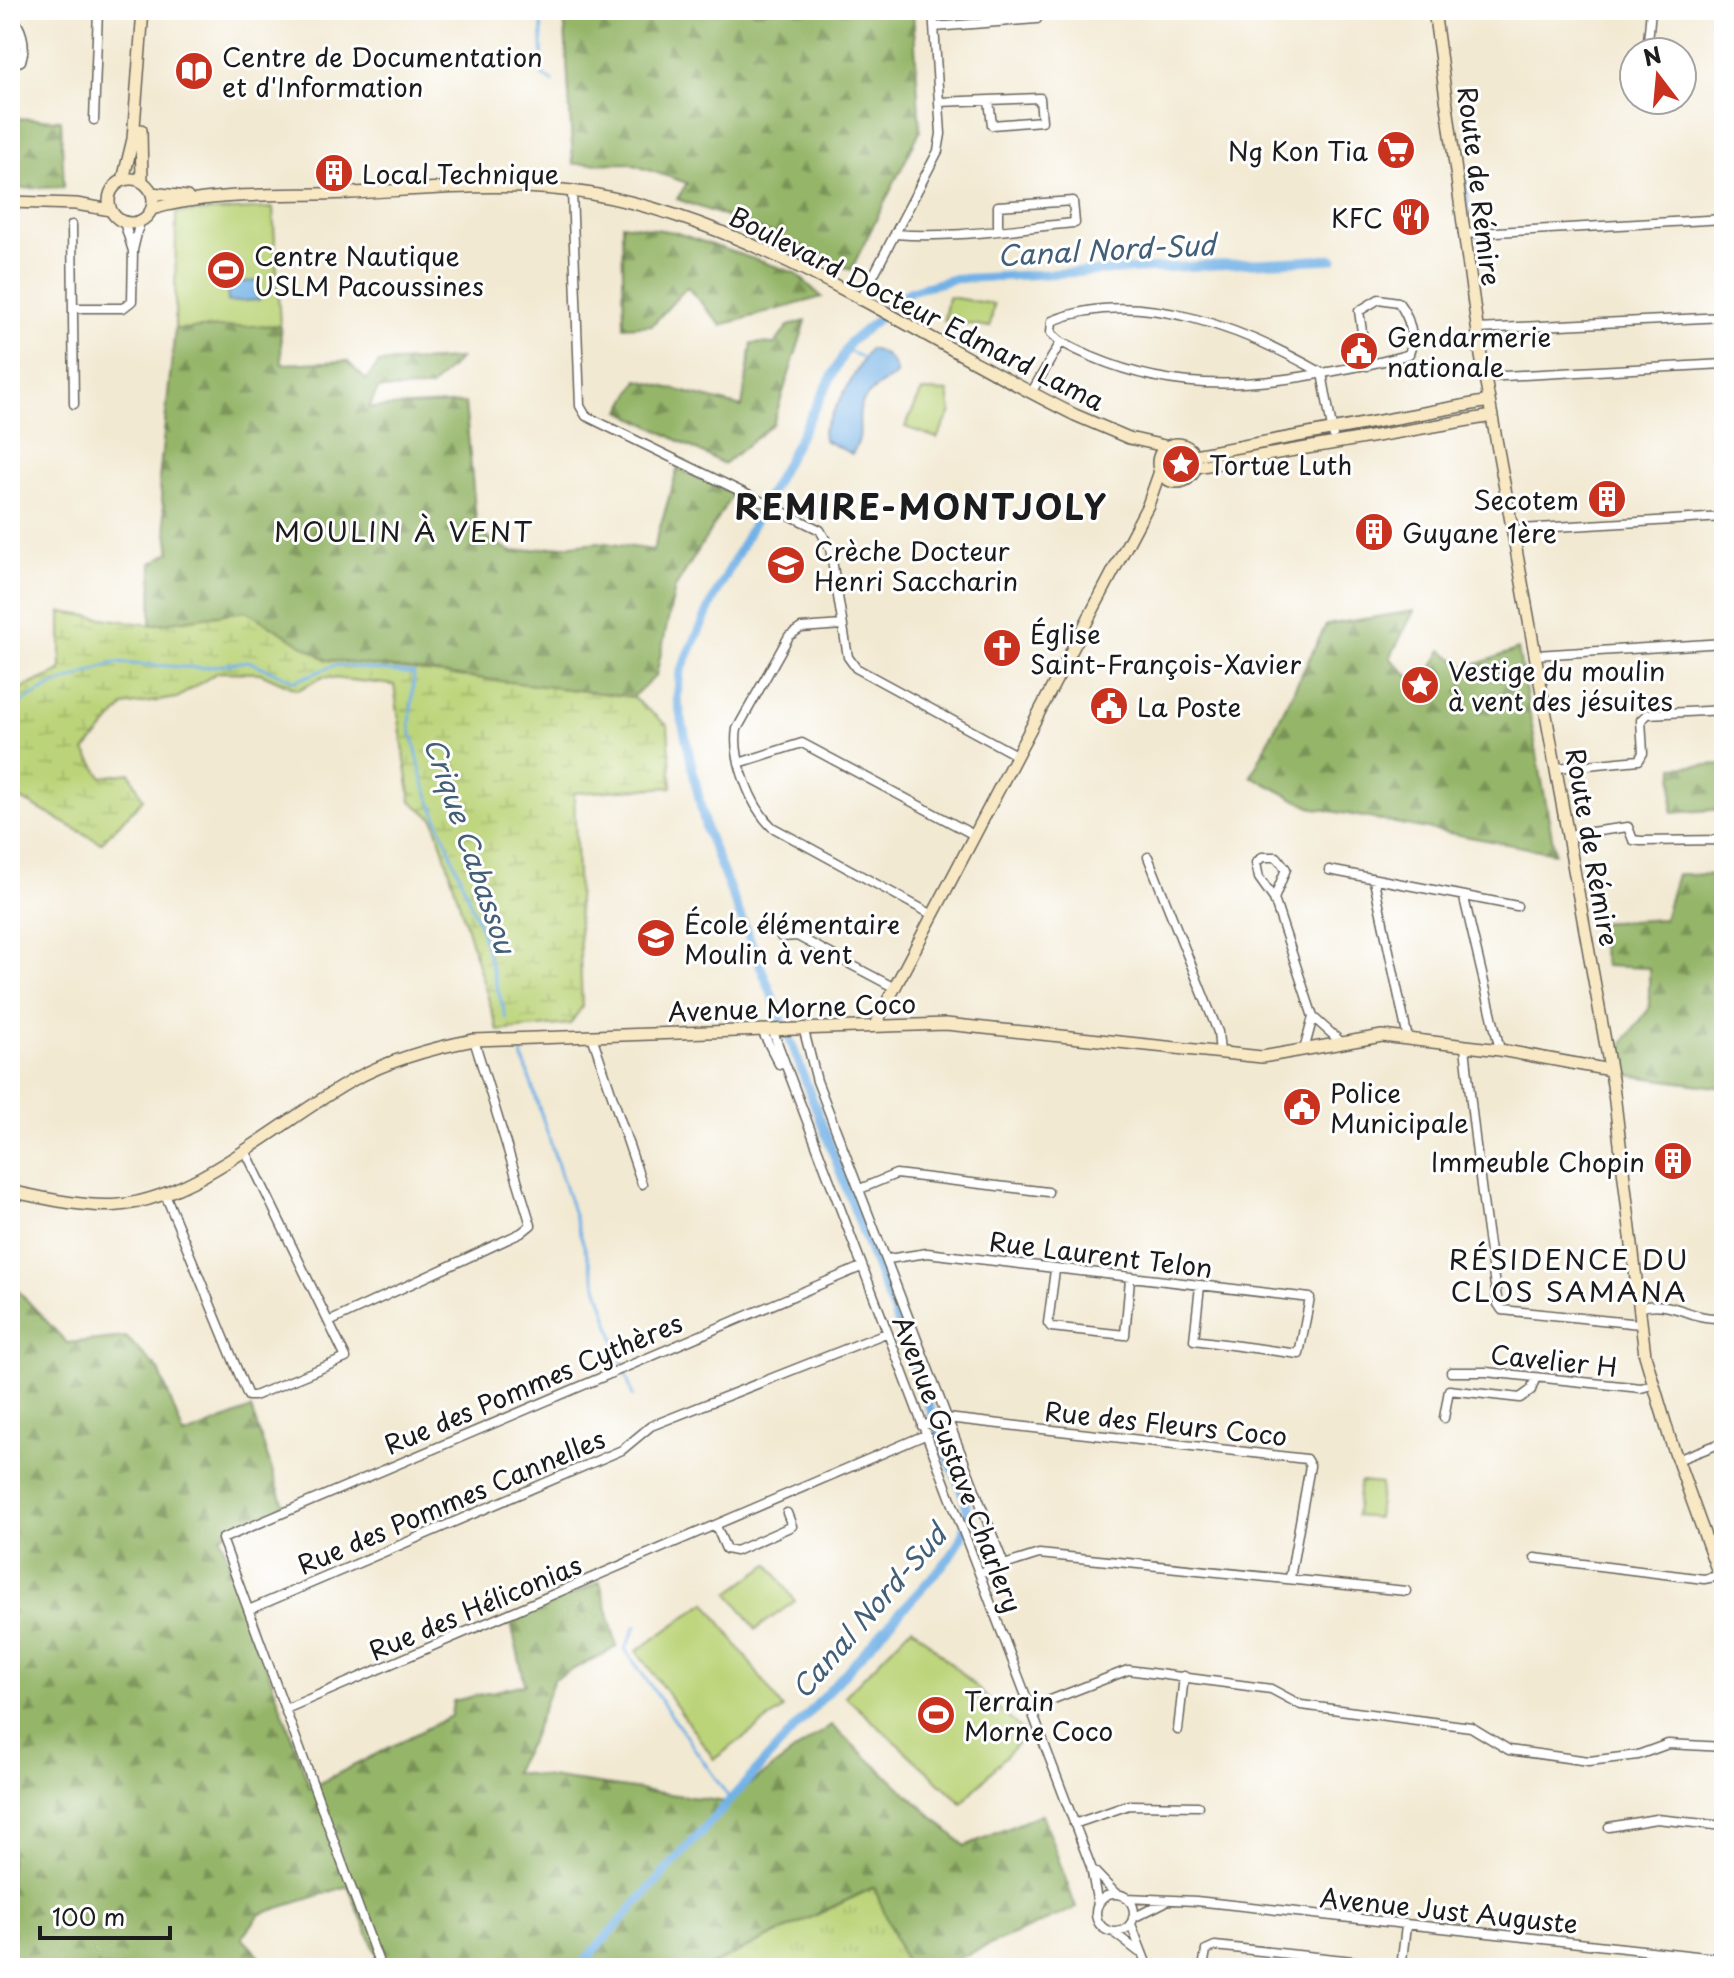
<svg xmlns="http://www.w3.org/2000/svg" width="1734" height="1978" font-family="'Playpen Sans',sans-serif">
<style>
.grass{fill:url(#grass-tufts);stroke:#6c784a;stroke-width:2}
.forest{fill:url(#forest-firs);stroke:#586942;stroke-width:2}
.wetland{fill:url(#wetland-marsh);stroke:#6c784a;stroke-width:2}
.green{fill:#bcd479;stroke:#6c784a;stroke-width:2}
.water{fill:#72b1e6;stroke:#476681;stroke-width:2}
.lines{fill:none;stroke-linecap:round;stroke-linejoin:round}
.stream{stroke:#72b1e6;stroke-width:3}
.canal{stroke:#72b1e6;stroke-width:9}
.street-casing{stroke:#67645c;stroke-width:11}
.secondary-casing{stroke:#67645c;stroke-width:14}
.street{stroke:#fff;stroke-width:8}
.secondary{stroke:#f8e8c3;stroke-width:11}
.labels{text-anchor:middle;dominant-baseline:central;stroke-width:6;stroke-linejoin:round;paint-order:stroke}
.poi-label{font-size:26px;fill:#1c1c1c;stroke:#fff;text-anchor:start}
.street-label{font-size:26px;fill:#1c1c1c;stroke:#fff}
.water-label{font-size:28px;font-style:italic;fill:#435f77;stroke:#fff}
.neighbourhood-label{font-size:28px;letter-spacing:2px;fill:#1c1c1c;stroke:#fff}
.district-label{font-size:34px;font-weight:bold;letter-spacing:2px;fill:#1c1c1c;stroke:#fff}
</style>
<defs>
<pattern id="grass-tufts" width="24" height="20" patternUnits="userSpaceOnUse" patternTransform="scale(2)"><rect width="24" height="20" fill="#bcd479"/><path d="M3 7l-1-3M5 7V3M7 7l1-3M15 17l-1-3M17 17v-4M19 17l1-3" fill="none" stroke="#a1b568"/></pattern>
<pattern id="forest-firs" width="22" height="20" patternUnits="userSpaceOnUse" patternTransform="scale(2)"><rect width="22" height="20" fill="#95b669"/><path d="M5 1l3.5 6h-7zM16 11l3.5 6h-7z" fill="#799356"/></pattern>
<pattern id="wetland-marsh" width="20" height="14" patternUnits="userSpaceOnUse" patternTransform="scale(2)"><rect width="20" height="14" fill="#bcd479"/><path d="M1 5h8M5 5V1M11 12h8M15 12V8" fill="none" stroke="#a1b568"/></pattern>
</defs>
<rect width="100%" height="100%" fill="#fff"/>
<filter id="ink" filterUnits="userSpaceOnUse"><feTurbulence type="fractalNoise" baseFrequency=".0125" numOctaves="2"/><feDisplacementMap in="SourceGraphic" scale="16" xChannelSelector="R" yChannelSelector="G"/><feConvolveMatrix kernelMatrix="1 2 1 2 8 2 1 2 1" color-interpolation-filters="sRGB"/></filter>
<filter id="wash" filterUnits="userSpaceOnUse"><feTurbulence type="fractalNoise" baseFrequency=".006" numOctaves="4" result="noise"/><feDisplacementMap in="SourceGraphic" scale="32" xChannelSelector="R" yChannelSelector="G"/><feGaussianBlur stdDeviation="1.8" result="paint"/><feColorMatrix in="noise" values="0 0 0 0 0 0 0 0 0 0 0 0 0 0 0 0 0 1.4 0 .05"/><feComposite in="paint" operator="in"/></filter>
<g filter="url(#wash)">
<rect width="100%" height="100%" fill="#f2e9d2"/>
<!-- grass -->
<path class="grass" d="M875 1887 907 1968H705Z"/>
<!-- forest -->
<path class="forest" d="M564 10H913L920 131 851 270 771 233 677 199 687 183 628 163 573 164Z
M10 118 61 120 64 187 10 189Z
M622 224 674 232 795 273 822 297 721 325 687 287 652 325 624 327Z
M806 321 773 424 724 464 621 411 638 380 742 407 752 343 775 344 788 326Z
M280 325 282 364 347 361 366 380 379 363 460 359 430 388 378 389 369 408 465 403 477 531 512 552 598 542 653 550 678 468 733 494 675 588 656 676 632 697 327 660 246 611 151 625 152 563 170 552 159 480 175 329Z
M1414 611 1390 658 1421 688 1442 650 1467 668 1518 649 1555 853 1310 807 1251 776 1326 625Z
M1724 764V809L1672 813 1674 767Z
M1677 874 1724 875V1088L1627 1075 1622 1044 1649 1009V968L1605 966 1596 923 1664 919Z
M10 1282 67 1343 126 1337 159 1370 184 1436 251 1409 284 1505 220 1536 310 1788 451 1716 453 1701 525 1684 511 1623 600 1582 617 1647 554 1679 532 1738 513 1772 726 1802 831 1725 965 1846 1042 1814 1076 1908 936 1968H907L874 1887 705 1968H388L375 1950 348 1886 260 1914 242 1938 271 1968H10Z"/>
<!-- wetland -->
<path class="wetland" d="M246 611 327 660 632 697 668 726 672 787 574 793 582 1007 570 1024 498 1031 434 819 411 801 394 685 323 677 298 690 260 673 218 672 177 698 124 706 85 751 102 777 130 773 143 799 101 843 10 793V693L61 671V612L151 625Z"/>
<!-- green -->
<path class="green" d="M273 208 280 325 175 329 176 213Z
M948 297 994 304 990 327 944 320Z
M922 391 948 392 951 412 937 438 905 427Z
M1360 1482 1381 1484 1377 1518 1356 1516Z
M769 1564 795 1601 756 1629 729 1593Z
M706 1602 783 1709 714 1759 637 1651Z
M912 1627 1026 1734 962 1803 845 1696Z"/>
<!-- water -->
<path class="water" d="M259 281V300L228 302 227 283Z
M869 349C885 352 893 359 897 375 884 383 863 393 860 410 857 431 865 433 852 454L824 440 823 430Z"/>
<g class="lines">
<!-- stream -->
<path class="stream" d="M541 10 543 76 553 82
M1466 180 1469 214
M846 350 863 358
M10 709 49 687 115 663 201 668 248 661 295 681 335 665 414 674 410 725 424 784 481 930 506 1018
M521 1052 633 1396
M636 1626 625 1649 729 1798"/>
<!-- canal -->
<path class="canal" d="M887 306 911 291 953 279 1333 259
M782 1020 706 830 677 698 680 673 713 600 850 342 878 319
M578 1968 951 1556C976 1514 969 1511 952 1467L789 1037"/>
</g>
</g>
<g filter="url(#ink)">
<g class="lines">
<defs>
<path id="street" d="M984 10 985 23
M10 15C22 27 27 44 21 61L10 65
M934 27 1037 19V10
M1647 52 1651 10
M939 102 1040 98 1042 121 992 125 989 101
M94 120 98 10
M572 191 580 406 586 416 820 530 830 548 848 657 856 668 1016 755
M72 225 74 404
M895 234C954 239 1016 228 1075 223L1073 201 998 206V230
M1463 234 1724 219
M133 250 140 221
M860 301 938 151 941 134 933 10
M73 308H123L132 301 133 251 124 222
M1477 329 1724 317
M1322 373C1247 330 1138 286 1052 321L1051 333 1061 342C1146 388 1225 391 1318 374 1349 368 1379 364 1409 354 1416 337 1409 316 1398 302L1379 299 1359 311 1367 366
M1322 373 1333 434
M1486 377 1724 364
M1031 393 1061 342
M1512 534 1521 529 1724 517
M842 625 801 628 789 636 737 729C732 758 751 807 772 827L931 914
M1536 655 1724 643
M739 763 802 743 974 835
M1557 768 1639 760 1643 753 1641 720 1648 714 1724 710
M1569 835 1628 827 1633 840 1641 841 1724 840
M1148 857 1218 1032 1220 1053
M1329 870 1517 906
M1374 881 1408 1039
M1464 898 1500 1050
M1274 899 1286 869 1277 857H1262L1256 863 1259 878 1274 899 1313 1017 1341 1042
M781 937 797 936 893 987
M803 1027 817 1081 1004 1565
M761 1029 779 1064
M772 1029 1091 1867 1098 1905
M592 1036 642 1184
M1465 1047C1474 1133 1484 1219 1498 1304L1502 1310 1640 1324
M1304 1050 1313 1017
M860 1189 896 1174 1048 1192
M165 1194 248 1396H254L346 1358 245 1150
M888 1259 927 1253 1310 1298 1299 1354 1194 1340 1200 1286
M1055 1270 1048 1323 1051 1327 1125 1335 1130 1279
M1639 1308C1671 1297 1694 1323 1724 1317
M331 1321 521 1233 531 1225 474 1040
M1451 1372H1486L1641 1388 1652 1385
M1444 1418 1449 1390 1520 1398 1531 1390 1535 1379
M922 1426 947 1418 1306 1459 1310 1466 1290 1578
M1677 1460 1724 1442
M716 1526 726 1549 736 1551 792 1526 787 1513
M1535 1558 1704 1579 1719 1576
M979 1573 1039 1554 1406 1591
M251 1609 622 1450 651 1426 886 1333
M288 1708 925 1435
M1030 1708 1128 1670 1271 1689 1301 1705 1471 1727 1509 1750 1589 1761 1638 1755 1668 1744 1724 1747
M1178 1730 1184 1676
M1074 1824 1129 1805 1198 1806
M1609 1827 1656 1819 1724 1826
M1094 1871 1116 1894
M1096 1913a19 19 0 1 1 38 0a19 19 0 1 1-38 0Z
M1126 1898 1196 1901 1724 1959
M1133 1918 1165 1902
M1131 1924 1148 1968
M1113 1932 1139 1952
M381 1968 222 1539 861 1267
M1203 1968 1206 1950 1215 1946 1418 1968
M1401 1968 1406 1926"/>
<path id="secondary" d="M1434 10 1481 356 1613 1085 1645 1355 1670 1439 1724 1589
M141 130 142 181
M109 201a22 22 0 1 1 44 0a22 22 0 1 1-44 0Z
M123 180 133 139 143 10
M152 193 187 197
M10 202 76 204 111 210
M152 209C214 191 286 196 351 193 430 189 514 180 592 194 763 224 921 340 1075 415L1129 438 1169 447
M1158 463a19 19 0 1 1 38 0a19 19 0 1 1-38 0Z
M1194 455 1489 401
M1196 467 1492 416
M875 1025 1148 505 1160 471
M10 1191C43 1198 85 1208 119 1205 199 1197 283 1119 353 1080 391 1059 432 1048 474 1040L946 1024 1262 1057 1382 1036 1500 1050 1610 1070"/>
</defs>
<!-- street casing -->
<use href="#street" class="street-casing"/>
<!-- secondary casing -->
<use href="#secondary" class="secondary-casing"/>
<!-- street -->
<use href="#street" class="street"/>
<!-- secondary -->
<use href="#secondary" class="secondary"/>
</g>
</g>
<!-- icons -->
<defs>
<symbol id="library-disc" viewBox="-11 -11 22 22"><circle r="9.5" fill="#c8321e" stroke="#fff"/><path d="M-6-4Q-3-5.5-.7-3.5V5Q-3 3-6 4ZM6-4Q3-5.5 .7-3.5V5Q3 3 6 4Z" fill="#fff"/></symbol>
<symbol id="supermarket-disc" viewBox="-11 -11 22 22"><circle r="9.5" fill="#c8321e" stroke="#fff"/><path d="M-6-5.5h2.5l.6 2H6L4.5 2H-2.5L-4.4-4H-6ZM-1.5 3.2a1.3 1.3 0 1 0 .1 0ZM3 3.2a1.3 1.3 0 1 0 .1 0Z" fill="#fff"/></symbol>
<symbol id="building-disc" viewBox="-11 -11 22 22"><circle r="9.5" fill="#c8321e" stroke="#fff"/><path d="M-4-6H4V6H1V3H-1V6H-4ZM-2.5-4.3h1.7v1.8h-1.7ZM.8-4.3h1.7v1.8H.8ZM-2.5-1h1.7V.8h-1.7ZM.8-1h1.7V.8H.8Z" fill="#fff"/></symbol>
<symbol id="restaurant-disc" viewBox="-11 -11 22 22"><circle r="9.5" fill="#c8321e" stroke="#fff"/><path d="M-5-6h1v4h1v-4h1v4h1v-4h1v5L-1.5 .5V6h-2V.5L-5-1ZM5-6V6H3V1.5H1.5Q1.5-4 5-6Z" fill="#fff"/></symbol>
<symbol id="stadium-disc" viewBox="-11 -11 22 22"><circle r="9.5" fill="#c8321e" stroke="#fff"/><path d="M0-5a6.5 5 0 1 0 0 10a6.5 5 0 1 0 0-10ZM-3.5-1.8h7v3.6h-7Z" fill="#fff"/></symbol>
<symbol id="civic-disc" viewBox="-11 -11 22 22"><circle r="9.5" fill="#c8321e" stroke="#fff"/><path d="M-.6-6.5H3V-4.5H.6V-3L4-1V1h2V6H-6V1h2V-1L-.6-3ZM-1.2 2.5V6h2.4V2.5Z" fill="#fff"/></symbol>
<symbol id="sight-disc" viewBox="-11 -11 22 22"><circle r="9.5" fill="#c8321e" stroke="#fff"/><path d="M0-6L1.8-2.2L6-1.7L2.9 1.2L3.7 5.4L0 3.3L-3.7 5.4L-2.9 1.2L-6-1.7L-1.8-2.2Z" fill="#fff"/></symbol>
<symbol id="school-disc" viewBox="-11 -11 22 22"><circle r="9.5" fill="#c8321e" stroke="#fff"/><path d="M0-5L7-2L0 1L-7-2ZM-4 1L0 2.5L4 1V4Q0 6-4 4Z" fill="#fff"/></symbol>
<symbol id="church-disc" viewBox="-11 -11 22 22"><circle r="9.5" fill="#c8321e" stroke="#fff"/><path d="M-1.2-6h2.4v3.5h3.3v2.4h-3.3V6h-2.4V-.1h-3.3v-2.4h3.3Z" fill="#fff"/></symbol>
</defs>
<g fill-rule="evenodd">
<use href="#library-disc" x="172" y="49" width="44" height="44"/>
<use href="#supermarket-disc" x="1374" y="128" width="44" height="44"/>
<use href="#building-disc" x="312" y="151" width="44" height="44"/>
<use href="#restaurant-disc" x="1389" y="195" width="44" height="44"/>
<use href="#stadium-disc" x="204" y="248" width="44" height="44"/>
<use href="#civic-disc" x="1337" y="329" width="44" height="44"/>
<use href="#sight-disc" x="1159" y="442" width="44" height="44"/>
<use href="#building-disc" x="1585" y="477" width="44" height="44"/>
<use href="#building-disc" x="1352" y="510" width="44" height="44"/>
<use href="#school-disc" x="764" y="543" width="44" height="44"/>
<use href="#church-disc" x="980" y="626" width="44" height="44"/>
<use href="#sight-disc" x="1398" y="663" width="44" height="44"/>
<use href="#civic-disc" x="1087" y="684" width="44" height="44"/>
<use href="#school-disc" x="634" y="916" width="44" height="44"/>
<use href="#civic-disc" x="1280" y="1085" width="44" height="44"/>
<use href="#building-disc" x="1651" y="1139" width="44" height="44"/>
<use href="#stadium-disc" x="914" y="1693" width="44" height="44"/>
</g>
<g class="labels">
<!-- poi labels -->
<g class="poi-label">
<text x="222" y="56">Centre de Documentation<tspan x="222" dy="30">et d'Information</tspan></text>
<text x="1368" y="150" text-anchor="end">Ng Kon Tia</text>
<text x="362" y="173">Local Technique</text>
<text x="1383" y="217" text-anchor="end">KFC</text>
<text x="254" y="255">Centre Nautique<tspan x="254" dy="30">USLM Pacoussines</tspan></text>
<text x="1387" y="336">Gendarmerie<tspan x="1387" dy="30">nationale</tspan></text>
<text x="1209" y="464">Tortue Luth</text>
<text x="1579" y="499" text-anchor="end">Secotem</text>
<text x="1402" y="532">Guyane 1ère</text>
<text x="814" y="550">Crèche Docteur<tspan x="814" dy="30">Henri Saccharin</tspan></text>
<text x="1030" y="633">Église<tspan x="1030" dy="30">Saint-François-Xavier</tspan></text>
<text x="1448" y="670">Vestige du moulin<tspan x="1448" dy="30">à vent des jésuites</tspan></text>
<text x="1137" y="706">La Poste</text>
<text x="684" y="923">École élémentaire<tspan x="684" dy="30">Moulin à vent</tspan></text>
<text x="1330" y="1092">Police<tspan x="1330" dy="30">Municipale</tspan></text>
<text x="1645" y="1161" text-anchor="end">Immeuble Chopin</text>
<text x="964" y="1700">Terrain<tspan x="964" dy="30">Morne Coco</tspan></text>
</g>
<!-- street labels -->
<g class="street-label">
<text transform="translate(1480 186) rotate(83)">Route de Rémire</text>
<text transform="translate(917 308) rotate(27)">Boulevard Docteur Edmard Lama</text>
<text transform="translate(1593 847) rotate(80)">Route de Rémire</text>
<text transform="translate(792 1007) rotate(-2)">Avenue Morne Coco</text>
<text transform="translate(1101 1254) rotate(7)">Rue Laurent Telon</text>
<text transform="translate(1554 1360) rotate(6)">Cavelier H</text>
<text transform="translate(533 1383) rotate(-23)">Rue des Pommes Cythères</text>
<text transform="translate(1166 1423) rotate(6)">Rue des Fleurs Coco</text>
<text transform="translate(958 1464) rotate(69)">Avenue Gustave Charlery</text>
<text transform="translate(451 1501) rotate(-23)">Rue des Pommes Cannelles</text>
<text transform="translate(475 1607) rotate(-23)">Rue des Héliconias</text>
<text transform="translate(1449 1910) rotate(6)">Avenue Just Auguste</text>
</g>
<!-- water labels -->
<g class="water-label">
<text transform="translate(1106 249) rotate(-3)">Canal Nord-Sud</text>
<text transform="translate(471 845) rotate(71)">Crique Cabassou</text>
<text transform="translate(868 1611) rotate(-49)">Canal Nord-Sud</text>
</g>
<!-- neighbourhood labels -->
<g class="neighbourhood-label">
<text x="404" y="530">MOULIN À VENT</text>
<text x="1569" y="1258">RÉSIDENCE DU<tspan x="1569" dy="32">CLOS SAMANA</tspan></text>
</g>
<!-- district labels -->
<g class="district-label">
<text x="921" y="506">REMIRE-MONTJOLY</text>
</g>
</g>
<!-- margin -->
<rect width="1734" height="1978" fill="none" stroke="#fff" stroke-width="40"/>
<!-- north arrow -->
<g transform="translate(1658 76) rotate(344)"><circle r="38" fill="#ffffff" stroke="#a4a4a4" stroke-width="2"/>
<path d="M0-6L14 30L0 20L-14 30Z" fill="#c8321e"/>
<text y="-12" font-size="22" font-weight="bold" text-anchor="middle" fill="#1c1c1c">N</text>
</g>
<!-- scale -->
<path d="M40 1926v12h130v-12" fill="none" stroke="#1c1c1c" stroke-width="4"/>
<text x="52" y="1926" font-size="24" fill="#1c1c1c" stroke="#ffffff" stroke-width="6" paint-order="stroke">100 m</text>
</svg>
